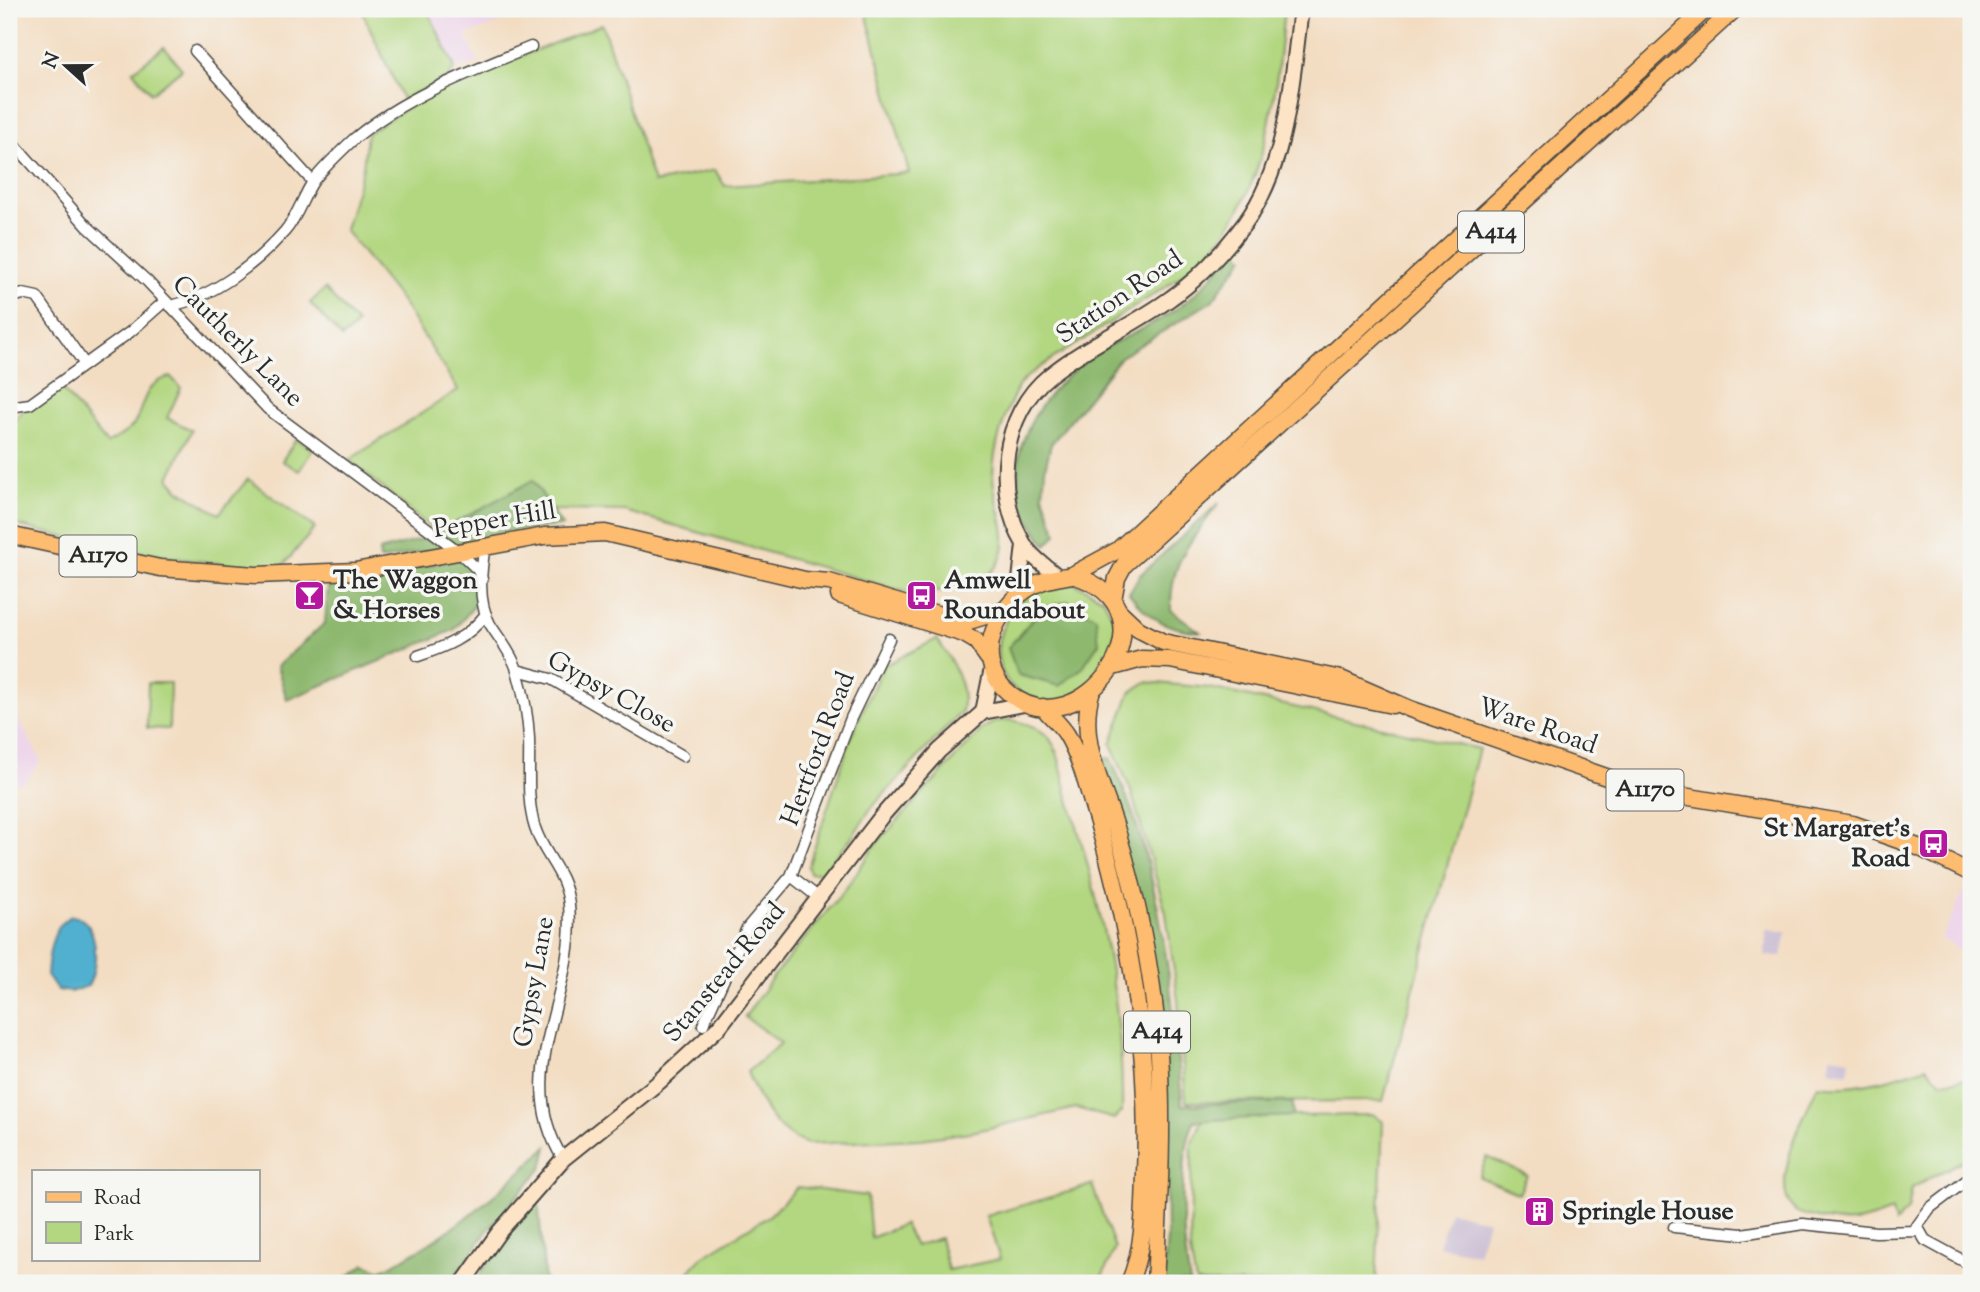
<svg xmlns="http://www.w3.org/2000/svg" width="1980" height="1292" font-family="'Sorts Mill Goudy',serif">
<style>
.built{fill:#edd1e9}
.industrial{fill:#ccbfd4}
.green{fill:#b2d780;stroke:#6e8156;stroke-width:2}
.forest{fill:#8db86e;stroke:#5c724c;stroke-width:2}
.water{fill:#51b0cf;stroke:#3e6e7d;stroke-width:2}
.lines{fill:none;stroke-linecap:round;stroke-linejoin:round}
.minor-casing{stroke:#494642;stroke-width:13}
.secondary-casing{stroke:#494642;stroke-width:18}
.primary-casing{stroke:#494642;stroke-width:19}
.trunk-casing{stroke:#494642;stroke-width:19}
.minor{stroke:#fff;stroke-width:10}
.secondary{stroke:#fee4c6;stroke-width:14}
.primary{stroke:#fdbc70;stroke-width:16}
.trunk{stroke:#fdbc70;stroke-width:16}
.labels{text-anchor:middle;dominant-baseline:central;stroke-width:7;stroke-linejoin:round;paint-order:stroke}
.shield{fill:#f6f6f2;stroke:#686867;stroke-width:2}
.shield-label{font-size:24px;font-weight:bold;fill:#2b2b2b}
.street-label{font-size:26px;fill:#2b2b2b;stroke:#f6f6f2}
.poi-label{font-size:26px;font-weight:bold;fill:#2b2b2b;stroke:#f6f6f2;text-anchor:start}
</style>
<rect width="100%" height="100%" fill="#f6f6f2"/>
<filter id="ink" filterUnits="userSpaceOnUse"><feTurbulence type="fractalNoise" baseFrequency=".0143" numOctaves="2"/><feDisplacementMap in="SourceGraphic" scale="14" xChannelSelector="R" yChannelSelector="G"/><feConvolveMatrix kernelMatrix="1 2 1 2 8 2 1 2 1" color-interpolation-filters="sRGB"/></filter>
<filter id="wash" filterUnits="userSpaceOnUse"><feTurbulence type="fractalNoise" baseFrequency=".00686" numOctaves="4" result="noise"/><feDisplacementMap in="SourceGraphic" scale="28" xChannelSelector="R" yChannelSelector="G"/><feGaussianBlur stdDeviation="1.57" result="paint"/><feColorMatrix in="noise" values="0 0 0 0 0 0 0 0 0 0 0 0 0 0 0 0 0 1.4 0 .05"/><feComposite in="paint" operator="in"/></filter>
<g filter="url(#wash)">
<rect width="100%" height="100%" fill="#f3ddc2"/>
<!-- built -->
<path class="built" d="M361 9H500L504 21 466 35 478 64 455 68 446 80 403 100Z
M9 702 41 761 22 785 12 781 9 785Z
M1967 886 1971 889 1970 957 1941 938Z"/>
<!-- industrial -->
<path class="industrial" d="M1766 929 1787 932 1782 956H1765Z
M1831 1056 1850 1059 1848 1073 1829 1070Z
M1450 1211 1488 1221 1478 1254 1438 1246Z"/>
<!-- green -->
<path class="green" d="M361 9H427L455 68 446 80 403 100Z
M865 9H1284C1276 89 1270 179 1216 244 1184 280 1136 304 1097 331 1083 340 1024 374 1019 385 1006 409 993 448 993 475 993 493 1000 510 1003 527 1013 586 956 590 913 594L624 511 552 510 533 480 437 533 349 460 458 390 402 302 345 230 363 167 367 134C435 83 524 57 602 24L654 183 715 170 725 186 909 173Z
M164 47 182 69 151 93 133 71Z
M325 289 357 324 342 338 310 303Z
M171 377 181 388 167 418 192 430 169 478 179 490 219 514 248 479 315 528 281 568C188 564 99 547 9 523V427L22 411 60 386 107 444C114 439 129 432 134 424 145 406 142 382 171 377Z
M296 439 313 449 299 471 282 461Z
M1074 583 1103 598 1118 628C1114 640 1113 658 1106 669 1100 680 1087 686 1077 693 1024 725 971 663 1013 611 1020 603 1032 591 1042 587 1051 584 1064 584 1074 583Z
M937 639C951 659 967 685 962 711L871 808 850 840 821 873H810L808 867 852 734 883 666Z
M1146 682 1210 688 1479 749 1383 1101 1186 1102 1178 1000 1166 913 1131 791 1111 744 1130 693Z
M148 683H170L169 729 147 728Z
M1011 720C1025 723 1039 727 1049 738 1059 750 1063 777 1067 793 1099 897 1124 1002 1122 1112L1114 1119 1076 1108 976 1131 921 1139 808 1144C774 1134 760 1102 747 1072L781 1043 745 1017 772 978 847 887 876 844 983 728 997 721Z
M1926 1067 1942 1082 1971 1078V1156L1912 1188 1908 1210 1895 1223 1892 1211C1862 1223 1850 1226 1818 1218 1812 1216 1802 1215 1797 1212 1765 1191 1806 1111 1818 1085 1852 1090 1893 1079 1926 1067Z
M1374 1115 1383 1122 1376 1283H1196L1190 1251 1192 1143 1204 1117Z
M1487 1157 1527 1175 1519 1194 1479 1177Z
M1092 1185 1115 1248 1103 1275 1094 1283H679L702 1257 770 1215 798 1187 867 1196 871 1238 904 1224 915 1246 940 1238 948 1270 1000 1259 986 1216Z"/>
<!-- forest -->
<path class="forest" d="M1236 248 1244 257 1212 301 1121 357 1051 444 1045 469 1043 495 1057 534 1046 545C1037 531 1023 515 1020 499 1007 439 1046 389 1092 356 1118 338 1150 328 1176 309 1200 293 1217 270 1236 248Z
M533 480 562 526 504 532 457 544 437 533Z
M1219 503C1191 542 1170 559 1171 610L1200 632C1168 629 1148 619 1129 593L1140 575Z
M430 537 441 545 438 549 380 560 379 551Z
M461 558 476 573 477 588 475 605 454 630 287 700 277 666 325 623 328 586Z
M1068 601 1096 617 1099 643 1082 668 1059 686 1018 675 1008 648 1040 610Z
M1104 758H1110C1161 863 1172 990 1182 1105L1293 1102V1116L1194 1121C1177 1165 1182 1237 1190 1283H1163L1167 1238 1165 1052Z
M547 1147 542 1168 488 1230 450 1283H339L365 1264 380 1271C448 1238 493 1198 547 1147Z
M538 1198 545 1283H474L501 1243Z"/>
<!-- water -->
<path class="water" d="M72 916C100 919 99 966 88 986L70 992 58 990 47 976C48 957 52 923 72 916Z"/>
</g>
<g filter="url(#ink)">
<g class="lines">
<defs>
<path id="minor" d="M195 51 313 182
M9 138 87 226 147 281 268 409 458 551 477 569 482 579
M9 298 23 294 37 297 84 363
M170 306C213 297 256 264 285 231 298 216 303 196 314 180 326 165 341 151 355 138 406 96 470 72 531 47
M9 407 30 404 130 332 165 301
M485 545C481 570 477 601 490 624 499 639 512 653 517 670 523 691 528 716 529 738 530 767 526 800 535 828 544 856 566 872 569 905 578 995 509 1072 563 1159
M418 656C445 647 468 638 486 614
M517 670 551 679 683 756
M791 876 819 898
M703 1025 747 928 791 876 851 718 889 639
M1971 1177 1930 1208 1917 1226 1925 1240 1971 1265
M1674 1227 1742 1234 1803 1224 1876 1232 1918 1231"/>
<path id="secondary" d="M1058 577C1047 566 1032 559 1024 544 993 492 1001 414 1050 375 1087 345 1133 326 1171 298 1200 278 1224 251 1245 223 1288 165 1292 78 1301 9
M1018 597 1024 545
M983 712 991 673
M463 1283 499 1232 563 1159 659 1082 719 1027 881 817 939 751 983 712 1024 704"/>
<path id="primary" d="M9 535 160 568 256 575 355 571 544 536 605 533 805 580 829 582 954 619 969 621 1005 610
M839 595 964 634 976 641 988 658
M1120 612 1138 629 1163 642 1341 679 1410 709 1641 789 1853 824 1918 847 1971 873
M1113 667 1142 659 1170 660 1392 705"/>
<path id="trunk" d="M1072 575 1118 550 1706 9
M1072 575C1187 609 1079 754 1009 693 969 660 997 599 1041 582 1050 578 1062 577 1072 575Z
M1113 600 1117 578 1124 565 1735 9
M1092 690C1076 741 1104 785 1118 834 1139 905 1154 979 1159 1054 1164 1130 1159 1207 1155 1283
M1043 707C1051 717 1061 725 1067 735 1081 759 1088 790 1096 816 1131 933 1150 1050 1145 1173 1144 1209 1144 1250 1129 1283"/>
</defs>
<!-- minor casing -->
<use href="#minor" class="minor-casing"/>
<!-- secondary casing -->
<use href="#secondary" class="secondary-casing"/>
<!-- primary casing -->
<use href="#primary" class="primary-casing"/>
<!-- trunk casing -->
<use href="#trunk" class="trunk-casing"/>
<!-- minor -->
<use href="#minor" class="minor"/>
<!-- secondary -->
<use href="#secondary" class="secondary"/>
<!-- primary -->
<use href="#primary" class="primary"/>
<!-- trunk -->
<use href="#trunk" class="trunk"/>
</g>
</g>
<!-- icons -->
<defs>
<symbol id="bar-square" viewBox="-11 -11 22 22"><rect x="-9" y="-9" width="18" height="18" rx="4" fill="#b5179e" stroke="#f6f6f2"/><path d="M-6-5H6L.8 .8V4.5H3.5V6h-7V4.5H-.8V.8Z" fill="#fff"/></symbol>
<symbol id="bus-square" viewBox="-11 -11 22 22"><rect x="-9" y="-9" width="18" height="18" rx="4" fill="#b5179e" stroke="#f6f6f2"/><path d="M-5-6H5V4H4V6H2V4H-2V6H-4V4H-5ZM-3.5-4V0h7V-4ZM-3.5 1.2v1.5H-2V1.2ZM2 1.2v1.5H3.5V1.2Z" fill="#fff"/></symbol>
<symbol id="building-square" viewBox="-11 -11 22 22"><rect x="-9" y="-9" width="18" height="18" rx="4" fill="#b5179e" stroke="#f6f6f2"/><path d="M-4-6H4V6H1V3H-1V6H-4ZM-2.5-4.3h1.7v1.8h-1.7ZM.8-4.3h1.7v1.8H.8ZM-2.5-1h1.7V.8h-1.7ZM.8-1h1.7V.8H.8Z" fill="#fff"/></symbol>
</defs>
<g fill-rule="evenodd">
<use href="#bar-square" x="292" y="578" width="35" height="35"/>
<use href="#bus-square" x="904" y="578" width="35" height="35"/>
<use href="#bus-square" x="1916" y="826" width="35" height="35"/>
<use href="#building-square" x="1522" y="1194" width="35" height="35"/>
</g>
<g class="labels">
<!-- shield labels -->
<g class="shield">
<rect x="1458" y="211.5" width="66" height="41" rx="5"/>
<rect x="59.5" y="535.5" width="77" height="41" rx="5"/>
<rect x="1606.5" y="769.5" width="77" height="41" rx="5"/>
<rect x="1124" y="1011.5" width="66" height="41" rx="5"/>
</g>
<g class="shield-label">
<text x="1491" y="232">A414</text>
<text x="98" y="556">A1170</text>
<text x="1645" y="790">A1170</text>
<text x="1157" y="1032">A414</text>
</g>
<!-- street labels -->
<g class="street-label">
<text transform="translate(1120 298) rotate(-34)">Station Road</text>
<text transform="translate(237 342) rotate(45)">Cautherly Lane</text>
<text transform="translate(495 521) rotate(-9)">Pepper Hill</text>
<text transform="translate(611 693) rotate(29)">Gypsy Close</text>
<text transform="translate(1537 727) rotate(19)">Ware Road</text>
<text transform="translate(819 749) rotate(-69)">Hertford Road</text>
<text transform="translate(725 973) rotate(-50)">Stanstead Road</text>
<text transform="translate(535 982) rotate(-80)">Gypsy Lane</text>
</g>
<!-- poi labels -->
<g class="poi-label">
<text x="333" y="581">The Waggon<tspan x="333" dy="30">&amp; Horses</tspan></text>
<text x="944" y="581">Amwell<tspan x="944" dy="30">Roundabout</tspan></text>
<text x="1910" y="829" text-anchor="end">St Margaret's<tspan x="1910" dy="30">Road</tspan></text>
<text x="1562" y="1212">Springle House</text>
</g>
</g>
<!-- margin -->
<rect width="1980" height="1292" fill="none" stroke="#f6f6f2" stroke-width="35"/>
<!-- legend -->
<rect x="32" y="1170" width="228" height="91" fill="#f6f6f2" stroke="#a5a5a2" stroke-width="2"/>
<rect x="46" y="1192" width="35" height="10" fill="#fdbc70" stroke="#a5a5a2" stroke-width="2"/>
<text x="94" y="1204" font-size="21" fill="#2b2b2b">Road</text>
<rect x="46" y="1222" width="35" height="21" fill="#b2d780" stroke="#a5a5a2" stroke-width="2"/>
<text x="94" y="1240" font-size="21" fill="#2b2b2b">Park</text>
<!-- north arrow -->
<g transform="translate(66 66) rotate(291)" stroke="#f6f6f2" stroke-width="5" paint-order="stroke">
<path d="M0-5L12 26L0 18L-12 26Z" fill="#2b2b2b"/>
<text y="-10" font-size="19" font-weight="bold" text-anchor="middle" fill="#2b2b2b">N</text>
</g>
</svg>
